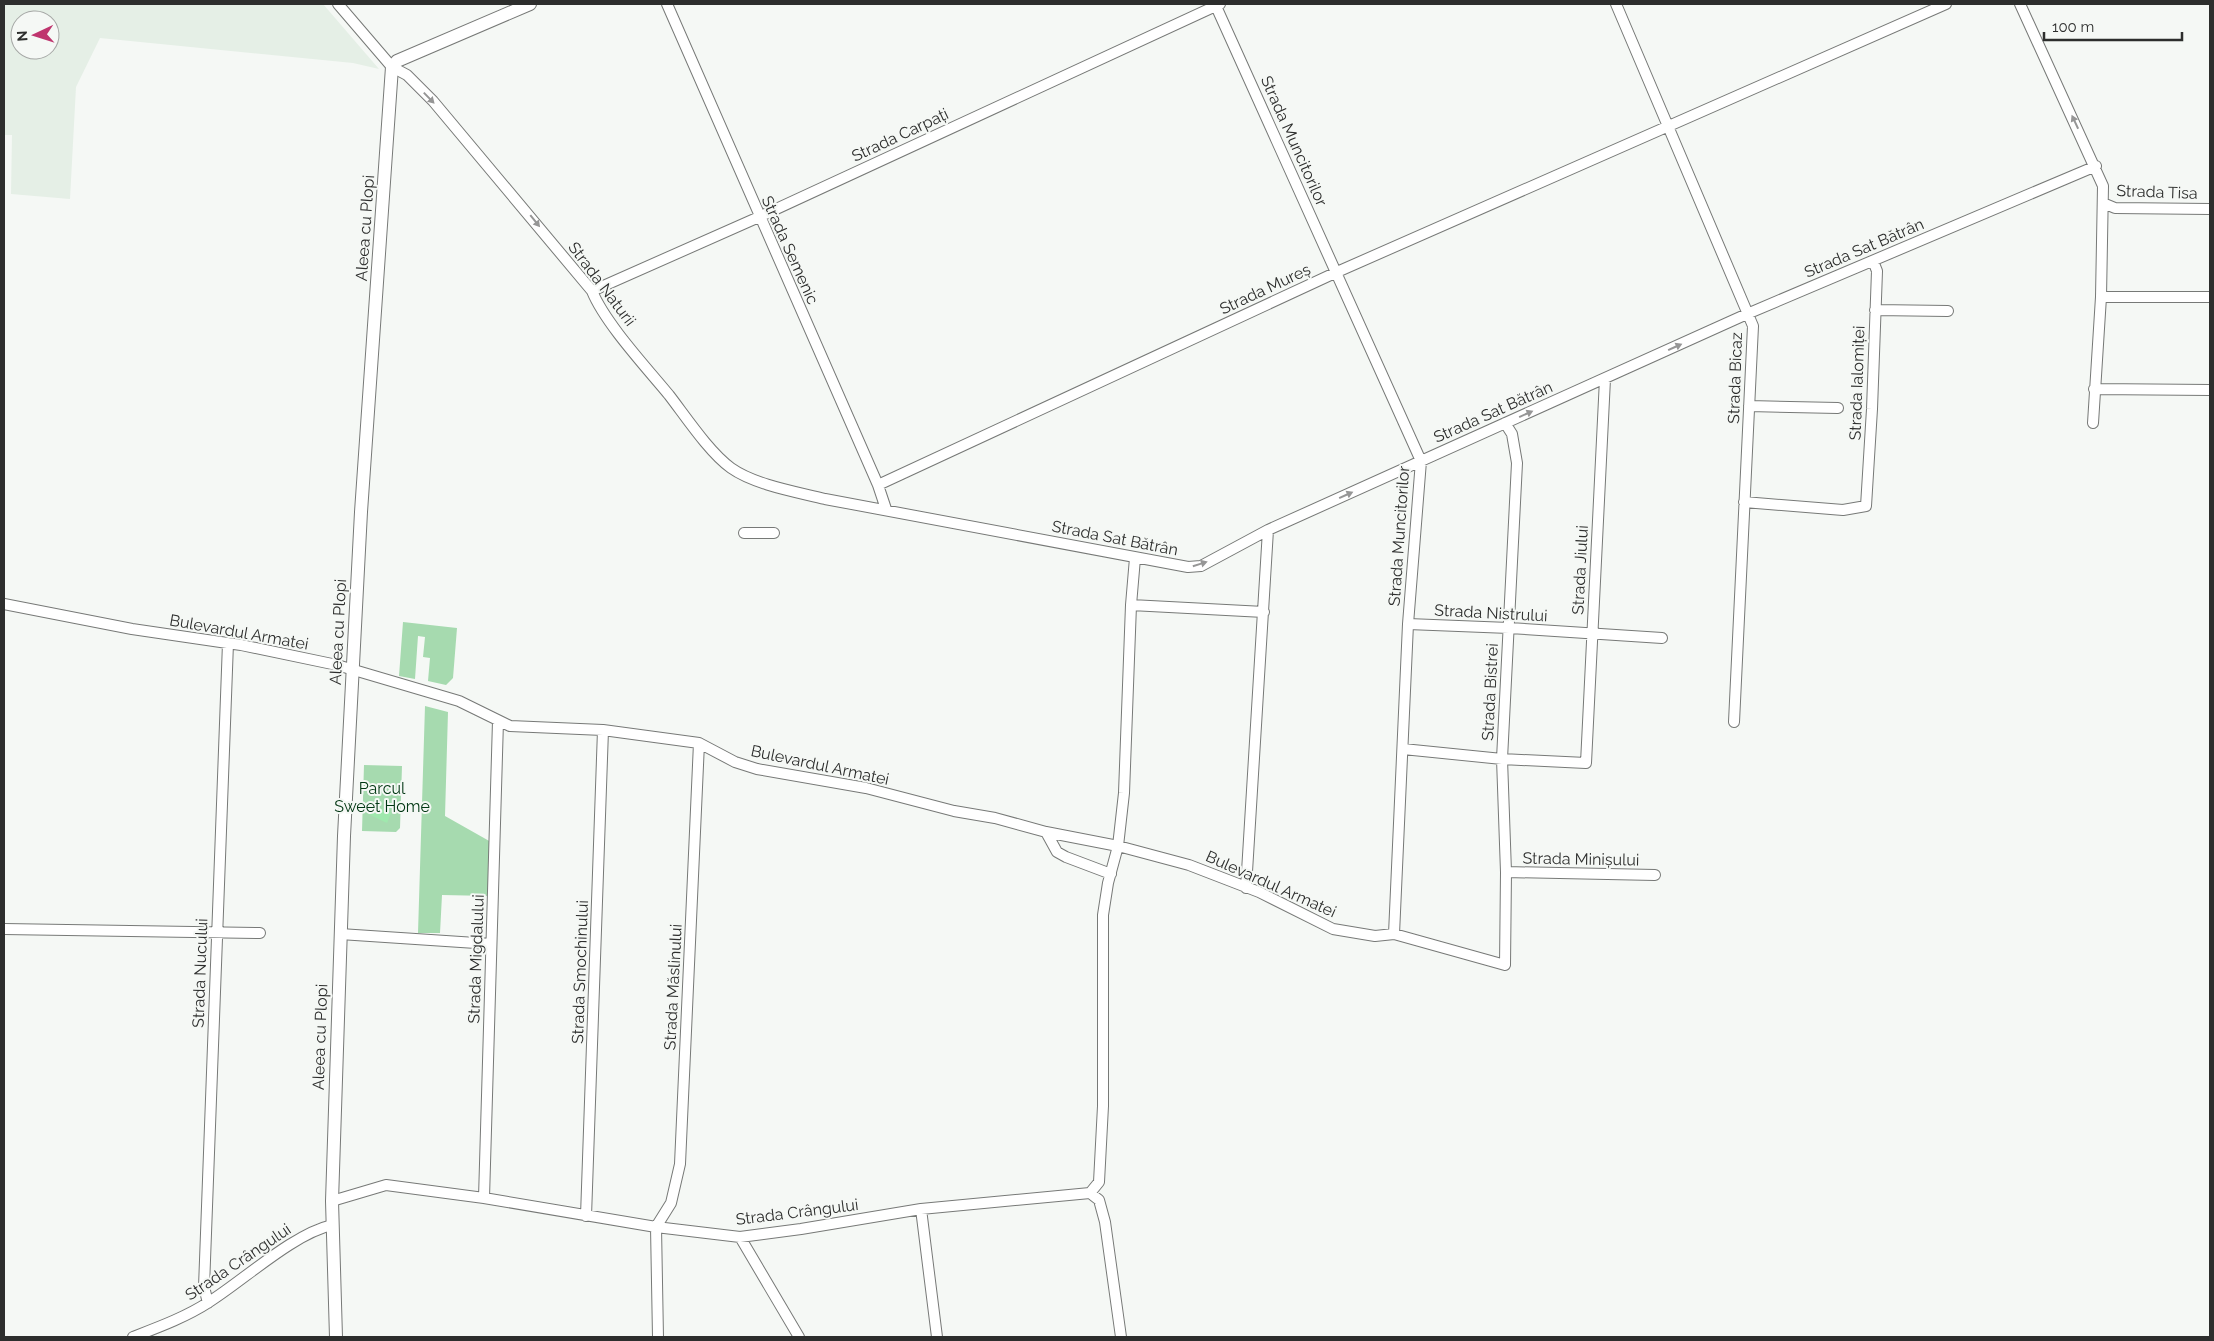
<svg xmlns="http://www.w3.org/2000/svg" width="2214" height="1341" font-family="Raleway,sans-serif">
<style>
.built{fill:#e5efe6;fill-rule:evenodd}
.green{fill:#a6daaf}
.water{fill:#9fe8ad}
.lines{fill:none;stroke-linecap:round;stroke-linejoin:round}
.minor-casing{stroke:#777977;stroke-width:12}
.tertiary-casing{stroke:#777977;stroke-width:14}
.minor{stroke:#fff;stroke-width:10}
.tertiary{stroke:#fff;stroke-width:12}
.oneway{fill:#969696}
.labels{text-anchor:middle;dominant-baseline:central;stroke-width:4;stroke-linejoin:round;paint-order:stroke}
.street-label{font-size:16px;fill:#2d2e2d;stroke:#f5f8f5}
.park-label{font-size:16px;fill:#003612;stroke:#f5f8f5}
</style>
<rect width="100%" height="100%" fill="#f5f8f5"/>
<!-- built -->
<path class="built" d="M4 4H323L379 69 353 63 100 38 76 87 70 199 11 194 12 135H4ZM20 20H50V50H20Z"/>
<!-- green -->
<path class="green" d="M403 622 457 628 453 678 446 685 428 681 430 658 423 657 425 637 418 636 415 679 399 676Z
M425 706 448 712 445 816 491 842 490 896 442 895 440 933H418Z
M364 765 402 766 400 828 396 832 362 831Z"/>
<!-- water -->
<path class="water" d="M372 804 391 813 387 823 368 814Z"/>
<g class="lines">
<defs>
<path id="minor" d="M338 4 392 67 407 75 433 101 592 291C605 323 646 367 669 395 686 417 709 452 731 468 755 485 797 492 825 499L1188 567 1201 566 1268 530 1747 314 2096 166
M667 4 878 485 886 509
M1215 4 1421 461 1408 624 1394 934
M1616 4 1753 326 1734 722
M2020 4 2103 186 2101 297H2210
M2103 203 2115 208 2210 209
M592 291 759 217 1220 4
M1875 310 1948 311
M2094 389 2210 390
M1749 406 1838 408
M2093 423 2101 297
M878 485 1337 272 1946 4
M1744 502 1843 510 1866 506 1872 409 1877 271 1873 261
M744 533H774
M4 604 132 629 241 645 337 665 459 701 510 726 603 730 699 743 735 762 757 769 866 788 954 811 995 818 1046 832 1118 846 1189 865 1259 892 1333 929 1375 936 1394 934 1505 965 1506 872 1502 759 1517 463 1512 434 1505 423
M1131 605 1264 612
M1408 624 1509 628 1662 638
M1403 749 1502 759 1586 763 1605 379
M1046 832 1057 852 1066 857 1111 874
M1506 872 1655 875
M1246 888 1268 530
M4 929 260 933
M340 934 491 944
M1090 1193 1099 1182 1103 1106V915L1108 883 1118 846 1124 793 1131 605 1135 558
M484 1198 498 721
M332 1201 386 1185 484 1198 656 1227 740 1237 801 1229 921 1209 1090 1193 1099 1200 1105 1222 1121 1337
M921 1209 937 1337
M586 1216 603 730
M656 1227 671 1203 680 1164 699 743
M656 1227 658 1337
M740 1237 799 1337
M208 1303 204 1287 228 643
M133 1337C159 1327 186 1317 209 1302 244 1280 293 1234 332 1225"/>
<path id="tertiary" d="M336 1337 332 1201 344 836 361 512 392 67 397 61 530 4"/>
</defs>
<!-- minor casing -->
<use href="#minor" class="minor-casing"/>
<!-- tertiary casing -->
<use href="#tertiary" class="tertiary-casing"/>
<!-- minor -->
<use href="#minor" class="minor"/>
<!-- tertiary -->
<use href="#tertiary" class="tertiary"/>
</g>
<!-- one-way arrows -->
<defs><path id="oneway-solid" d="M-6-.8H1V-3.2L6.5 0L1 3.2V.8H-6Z" transform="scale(1.25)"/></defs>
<g class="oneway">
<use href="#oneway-solid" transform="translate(429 98) rotate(46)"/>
<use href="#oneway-solid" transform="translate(2075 122) rotate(-115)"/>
<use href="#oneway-solid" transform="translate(535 221) rotate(51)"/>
<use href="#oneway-solid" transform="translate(1675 347) rotate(-24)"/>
<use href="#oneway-solid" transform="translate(1526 414) rotate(-24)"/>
<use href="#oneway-solid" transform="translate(1346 495) rotate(-24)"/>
<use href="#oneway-solid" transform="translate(1200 564) rotate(-17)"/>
</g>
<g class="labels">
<!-- street labels -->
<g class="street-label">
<text transform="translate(900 135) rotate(-25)">Strada Carpați</text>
<text transform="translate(1294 141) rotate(66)">Strada Muncitorilor</text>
<text transform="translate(2157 192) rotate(2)">Strada Tisa</text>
<text transform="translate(365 228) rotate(-86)">Aleea cu Plopi</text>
<text transform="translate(1864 248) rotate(-23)">Strada Sat Bătrân</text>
<text transform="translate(790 250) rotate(66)">Strada Semenic</text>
<text transform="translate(602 284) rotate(53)">Strada Naturii</text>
<text transform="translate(1265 289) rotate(-25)">Strada Mureș</text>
<text transform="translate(1735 378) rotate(-88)">Strada Bicaz</text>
<text transform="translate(1857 383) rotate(-88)">Strada Ialomiței</text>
<text transform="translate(1493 412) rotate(-24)">Strada Sat Bătrân</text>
<text transform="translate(1399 536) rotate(-86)">Strada Muncitorilor</text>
<text transform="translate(1115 538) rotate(11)">Strada Sat Bătrân</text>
<text transform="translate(1580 570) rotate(-87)">Strada Jiului</text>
<text transform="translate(1491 613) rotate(3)">Strada Nistrului</text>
<text transform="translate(239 632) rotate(10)">Bulevardul Armatei</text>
<text transform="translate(338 632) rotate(-87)">Aleea cu Plopi</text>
<text transform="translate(1490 692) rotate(-87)">Strada Bistrei</text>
<text transform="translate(820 765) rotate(12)">Bulevardul Armatei</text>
<text transform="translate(1581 859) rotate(1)">Strada Minișului</text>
<text transform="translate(1271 884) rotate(24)">Bulevardul Armatei</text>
<text transform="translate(476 959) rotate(-88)">Strada Migdalului</text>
<text transform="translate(580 972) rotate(-88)">Strada Smochinului</text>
<text transform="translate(200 973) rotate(-88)">Strada Nucului</text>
<text transform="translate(673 987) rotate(-87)">Strada Măslinului</text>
<text transform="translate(320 1037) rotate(-88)">Aleea cu Plopi</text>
<text transform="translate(797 1212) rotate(-7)">Strada Crângului</text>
<text transform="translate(238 1262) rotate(-34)">Strada Crângului</text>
</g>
<!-- park labels -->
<g class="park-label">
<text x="382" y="788">Parcul<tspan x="382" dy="18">Sweet Home</tspan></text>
</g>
</g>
<!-- border -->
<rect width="2214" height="1341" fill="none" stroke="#2d2e2d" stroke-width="10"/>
<!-- north arrow -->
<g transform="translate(35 35) rotate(266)"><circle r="24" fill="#f5f8f5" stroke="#a5a7a5"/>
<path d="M0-4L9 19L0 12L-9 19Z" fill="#bf356e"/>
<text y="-8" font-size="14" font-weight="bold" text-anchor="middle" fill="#2d2e2d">N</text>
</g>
<!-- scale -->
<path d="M2044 32v8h138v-8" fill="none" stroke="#2d2e2d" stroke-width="2.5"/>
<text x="2052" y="32" font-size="15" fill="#2d2e2d" stroke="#f5f8f5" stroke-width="4" paint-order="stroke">100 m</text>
</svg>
